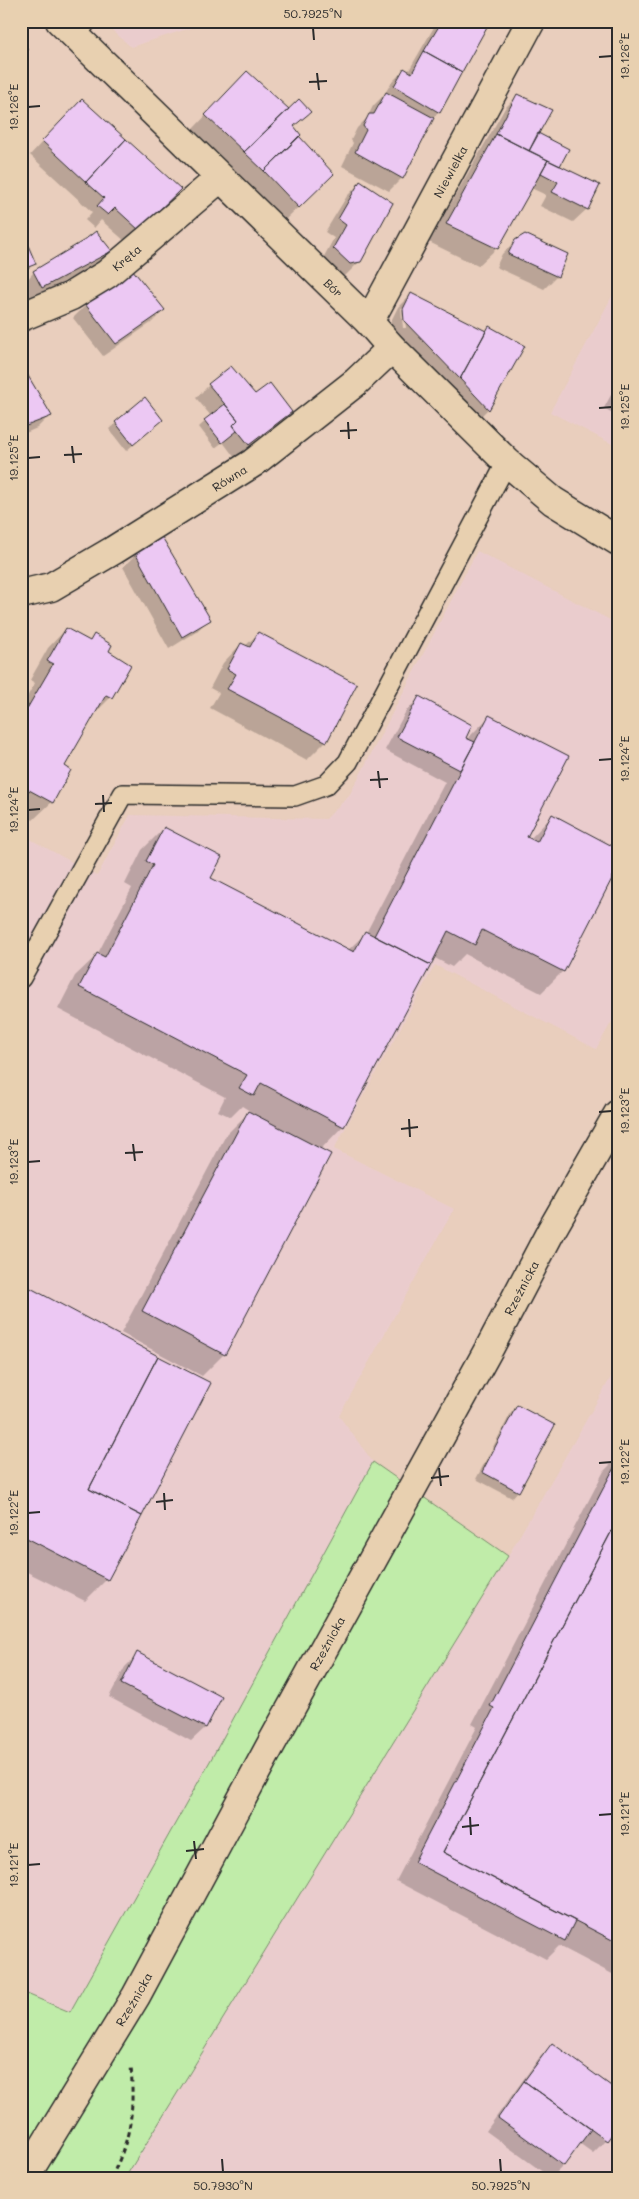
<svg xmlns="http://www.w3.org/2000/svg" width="639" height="2199" font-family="Mali,sans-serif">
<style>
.built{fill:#eacccd}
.green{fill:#c0eca9;stroke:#768c6a}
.shadow{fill:#0003;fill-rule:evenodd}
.building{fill:#ecc8f3;stroke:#2b2b2b}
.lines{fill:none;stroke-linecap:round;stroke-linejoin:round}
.lane-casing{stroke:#2b2b2b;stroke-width:22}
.street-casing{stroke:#2b2b2b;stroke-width:31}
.secondary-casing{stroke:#2b2b2b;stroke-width:31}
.path{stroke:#2b2b2b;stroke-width:3;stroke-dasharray:5 4;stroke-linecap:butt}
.lane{stroke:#e8d0b0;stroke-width:19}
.street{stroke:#e8d0b0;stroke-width:28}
.secondary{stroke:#e8d0b0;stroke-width:28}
.ticks{fill:none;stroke:#2b2b2b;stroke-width:2}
.labels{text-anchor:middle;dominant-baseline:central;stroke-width:4;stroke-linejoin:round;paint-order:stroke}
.street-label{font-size:12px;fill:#2b2b2b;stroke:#e8d0b0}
.neatline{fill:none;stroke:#2b2b2b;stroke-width:2}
.ticks-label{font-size:12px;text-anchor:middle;fill:#2b2b2b}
</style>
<rect width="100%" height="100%" fill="#e9cebd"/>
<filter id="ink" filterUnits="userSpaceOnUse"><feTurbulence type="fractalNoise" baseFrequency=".02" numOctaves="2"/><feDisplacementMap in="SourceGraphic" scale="10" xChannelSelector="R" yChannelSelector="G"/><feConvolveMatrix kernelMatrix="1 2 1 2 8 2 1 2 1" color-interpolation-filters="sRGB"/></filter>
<g filter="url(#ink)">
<!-- built -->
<path class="built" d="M102 21H212L131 47Z
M618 285V447L550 412Z
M477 551 618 624V1011L596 1049 435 965 334 1149 454 1209 339 1416 373 1462 219 1745 70 2012 27 1994 21 2005V834L97 876 130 815 326 819 350 794Z
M618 1365V2178H125L508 1556Z"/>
<!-- green -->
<path class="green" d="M373 1462 508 1556 125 2178H21V2005L27 1994 70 2012 219 1745Z"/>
<!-- shadow -->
<path class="shadow" d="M435 21H487L439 112 432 119 402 178 389 191 342 166 353 143 351 140 357 128 367 118 373 106 384 95 391 83 404 70 408 72 437 22Z
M234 86 289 110 309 112 293 127 298 137 332 174 285 220 193 129Z
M518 95 537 134 558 166 598 186 587 209 573 222 540 206 546 195 531 188 497 248 478 266 429 242 505 108Z
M69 113 179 189 126 242 101 220 94 228 85 220 92 212 30 155Z
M360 183V261L346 275 337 277 321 262 334 238 325 232 347 196Z
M21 232 34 263 21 276Z
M515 241 557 276 544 289 496 267 502 254Z
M110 251 97 264 29 300 21 286 34 272Z
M411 294 485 332 489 327 488 409 475 422 391 335 390 323 398 307ZM401 308H404L406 328H403Z
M86 305 164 310 151 323 103 356 73 318Z
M21 367 50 415 37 428 21 435Z
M618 382V416L604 408Z
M209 385 255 396 291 412 278 425 235 458 223 442 215 448 199 427 211 416 196 398Z
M144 399 162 420 126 451 109 429Z
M136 554 209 619 196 632 169 649 123 567Z
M66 629 89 642 95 636 107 652 130 665 111 697 93 715 63 766 52 802 33 820 21 814V707L35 683 30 680 48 648Z
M258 634 326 741 307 760 210 708 219 693 210 688 223 663 241 644 245 646Z
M419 698 467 739 489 717 525 838 529 840 552 816 563 971 541 993 465 954 452 967 433 957 343 1126 320 1150 224 1354 202 1376 121 1333 226 1135 250 1111 242 1106 231 1117 218 1111 225 1097 58 1009 75 976 97 955 132 888 125 884 142 850 164 828 209 879 348 950 366 933 445 782 385 750 406 711Z
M21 1285 107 1579 85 1601 21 1569Z
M518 1406V1491L512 1498 476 1479 511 1413Z
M618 1453V1977L559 1946 546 1959 396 1881 477 1727 472 1724 604 1471 612 1463Z
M138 1654 220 1697 205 1728 191 1741 109 1697 125 1667Z
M552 2045 606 2140 593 2153 579 2143 564 2165 551 2178 486 2131 539 2058Z"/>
<!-- building -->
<path class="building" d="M442 21H481L488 25 462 72 424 51Z
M21 43 28 50 21 55Z
M424 51 462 72 440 113 394 86 404 68 412 73Z
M247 71 289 109 244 152 205 115Z
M386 92 434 118 403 179 355 152 366 130 363 126 369 114H374Z
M517 94 552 110 529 151 496 134Z
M82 99 126 139 86 182 42 141Z
M299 99 311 112 294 126 301 135 264 171 244 152Z
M538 133 569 149 560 166 529 151Z
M496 134 548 160 498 249 446 224Z
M299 136 334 174 299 208 264 171Z
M126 139 181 189 139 230 115 208 108 215 97 206 104 198 86 182Z
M548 160 600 185 588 210 552 192 558 182 541 173Z
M360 181 393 203 361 262 350 264 333 248 346 225 338 219Z
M21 229 36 264 21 270Z
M96 231 112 251 42 288 33 271 83 241Z
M525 234 568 254 558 277 508 254 515 240Z
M132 269 165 310 116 344 85 304Z
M411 293 486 331 460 379 404 321 403 309Z
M489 326 525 346 489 410 460 379Z
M21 364 52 416 21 428Z
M231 366 255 394 270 383 292 412 249 445 233 425 238 420 208 384Z
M145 397 163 420 133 445 115 422Z
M225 404 238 420 233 425 237 431 222 443 204 420Z
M162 537 211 620 182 637 135 553Z
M21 548 26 560 21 562Z
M66 628 90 641 94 634 112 645 109 651 131 665 112 698 106 695 65 766 71 770 53 803 29 790 24 797 21 796V719L53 664 47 661Z
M258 632 357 684 327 742 227 689 236 674 227 669 241 643 250 647Z
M419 696 472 725 466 738 475 742 460 770 397 737Z
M489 715 569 756 527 837 537 842 552 814 618 849V867L564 972 482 930 475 945 448 931 431 965 374 936Z
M164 827 222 857 211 878 354 952 365 931 431 965 344 1127 261 1083 254 1096 239 1088 247 1075 79 987 97 953 105 957 153 865 146 861Z
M248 1111 331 1154 225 1355 142 1311Z
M21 1283 158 1356 89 1489 142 1516 108 1580 21 1535Z
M158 1356 211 1383 142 1516 89 1489Z
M517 1405 555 1425 519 1492 482 1472Z
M618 1460V1519L443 1852 575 1921 565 1941 414 1862 494 1708 490 1706Z
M618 1519V1943L443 1852Z
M137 1652 222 1697 206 1728 121 1684Z
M552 2043 618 2091V2126L607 2141 524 2081Z
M524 2081 591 2129 564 2166 498 2118Z"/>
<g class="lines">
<defs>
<path id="lane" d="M75 36 87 21
M21 978 123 794 295 796 326 785 348 762 507 462"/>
<g id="street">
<path id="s1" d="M21 317 71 296 107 274 220 178"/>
<path id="s2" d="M369 322 531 21"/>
<path id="s3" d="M21 594 51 587 114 550 253 463 356 382 392 348"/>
<path id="s4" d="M30 2169 136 1996 269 1748 491 1345 551 1231 618 1114"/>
</g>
<g id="secondary">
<path id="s5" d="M60 21 369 322 392 348 507 462 553 501 618 541"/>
</g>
</defs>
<!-- lane casing -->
<use href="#lane" class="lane-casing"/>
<!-- street casing -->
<use href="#street" class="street-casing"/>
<!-- secondary casing -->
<use href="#secondary" class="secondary-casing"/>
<!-- path -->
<path class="path" d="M111 2178C132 2136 134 2111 131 2065"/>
<!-- lane -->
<use href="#lane" class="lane"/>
<!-- street -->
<use href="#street" class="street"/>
<!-- secondary -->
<use href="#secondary" class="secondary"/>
</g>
</g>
<!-- ticks -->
<path class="ticks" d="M313 28 314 40M599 57 612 56M317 73 319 90M309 82 327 81M28 107 40 106M599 408 612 407M348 422 349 439M340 431 357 430M72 446 74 463M64 455 82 454M28 458 40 457M599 760 612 759M378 771 380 788M370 780 388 779M103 795 104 812M95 804 112 803M28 810 40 809M599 1112 612 1111M409 1119 410 1137M401 1129 418 1127M133 1144 135 1161M125 1153 143 1152M28 1162 40 1161M599 1463 612 1462M439 1468 441 1486M431 1478 449 1476M164 1493 165 1510M156 1502 173 1500M28 1513 40 1512M599 1815 612 1814M470 1817 471 1835M462 1827 479 1825M194 1841 196 1859M186 1851 204 1849M28 1865 40 1864M222 2159 223 2172M500 2159 501 2172"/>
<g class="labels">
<!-- street labels -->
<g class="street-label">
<text stroke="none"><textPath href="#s2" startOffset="171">Niewielka</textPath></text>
<text stroke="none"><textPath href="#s1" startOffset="122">Kręta</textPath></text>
<text stroke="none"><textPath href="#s5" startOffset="382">Bór</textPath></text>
<text stroke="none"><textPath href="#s3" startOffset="240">Równa</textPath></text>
<text stroke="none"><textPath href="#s4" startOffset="1009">Rzeźnicka</textPath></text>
<text stroke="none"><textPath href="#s4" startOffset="604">Rzeźnicka</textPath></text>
<text stroke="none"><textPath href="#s4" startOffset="199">Rzeźnicka</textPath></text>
</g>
</g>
<!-- margin -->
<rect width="639" height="2199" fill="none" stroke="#e8d0b0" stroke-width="55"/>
<rect x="28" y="28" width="584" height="2144" class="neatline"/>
<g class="ticks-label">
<text x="313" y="18">50.7925°N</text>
<text transform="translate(625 56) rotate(-90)" y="4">19.126°E</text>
<text transform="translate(14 107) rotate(-90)" y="4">19.126°E</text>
<text transform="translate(625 407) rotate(-90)" y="4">19.125°E</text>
<text transform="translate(14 458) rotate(-90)" y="4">19.125°E</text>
<text transform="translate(625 759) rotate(-90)" y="4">19.124°E</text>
<text transform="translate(14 810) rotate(-90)" y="4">19.124°E</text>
<text transform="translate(625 1111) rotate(-90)" y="4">19.123°E</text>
<text transform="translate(14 1162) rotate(-90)" y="4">19.123°E</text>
<text transform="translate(625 1462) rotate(-90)" y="4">19.122°E</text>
<text transform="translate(14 1513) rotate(-90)" y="4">19.122°E</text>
<text transform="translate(625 1814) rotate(-90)" y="4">19.121°E</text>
<text transform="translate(14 1865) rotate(-90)" y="4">19.121°E</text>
<text x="223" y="2190">50.7930°N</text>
<text x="501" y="2190">50.7925°N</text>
</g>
</svg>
